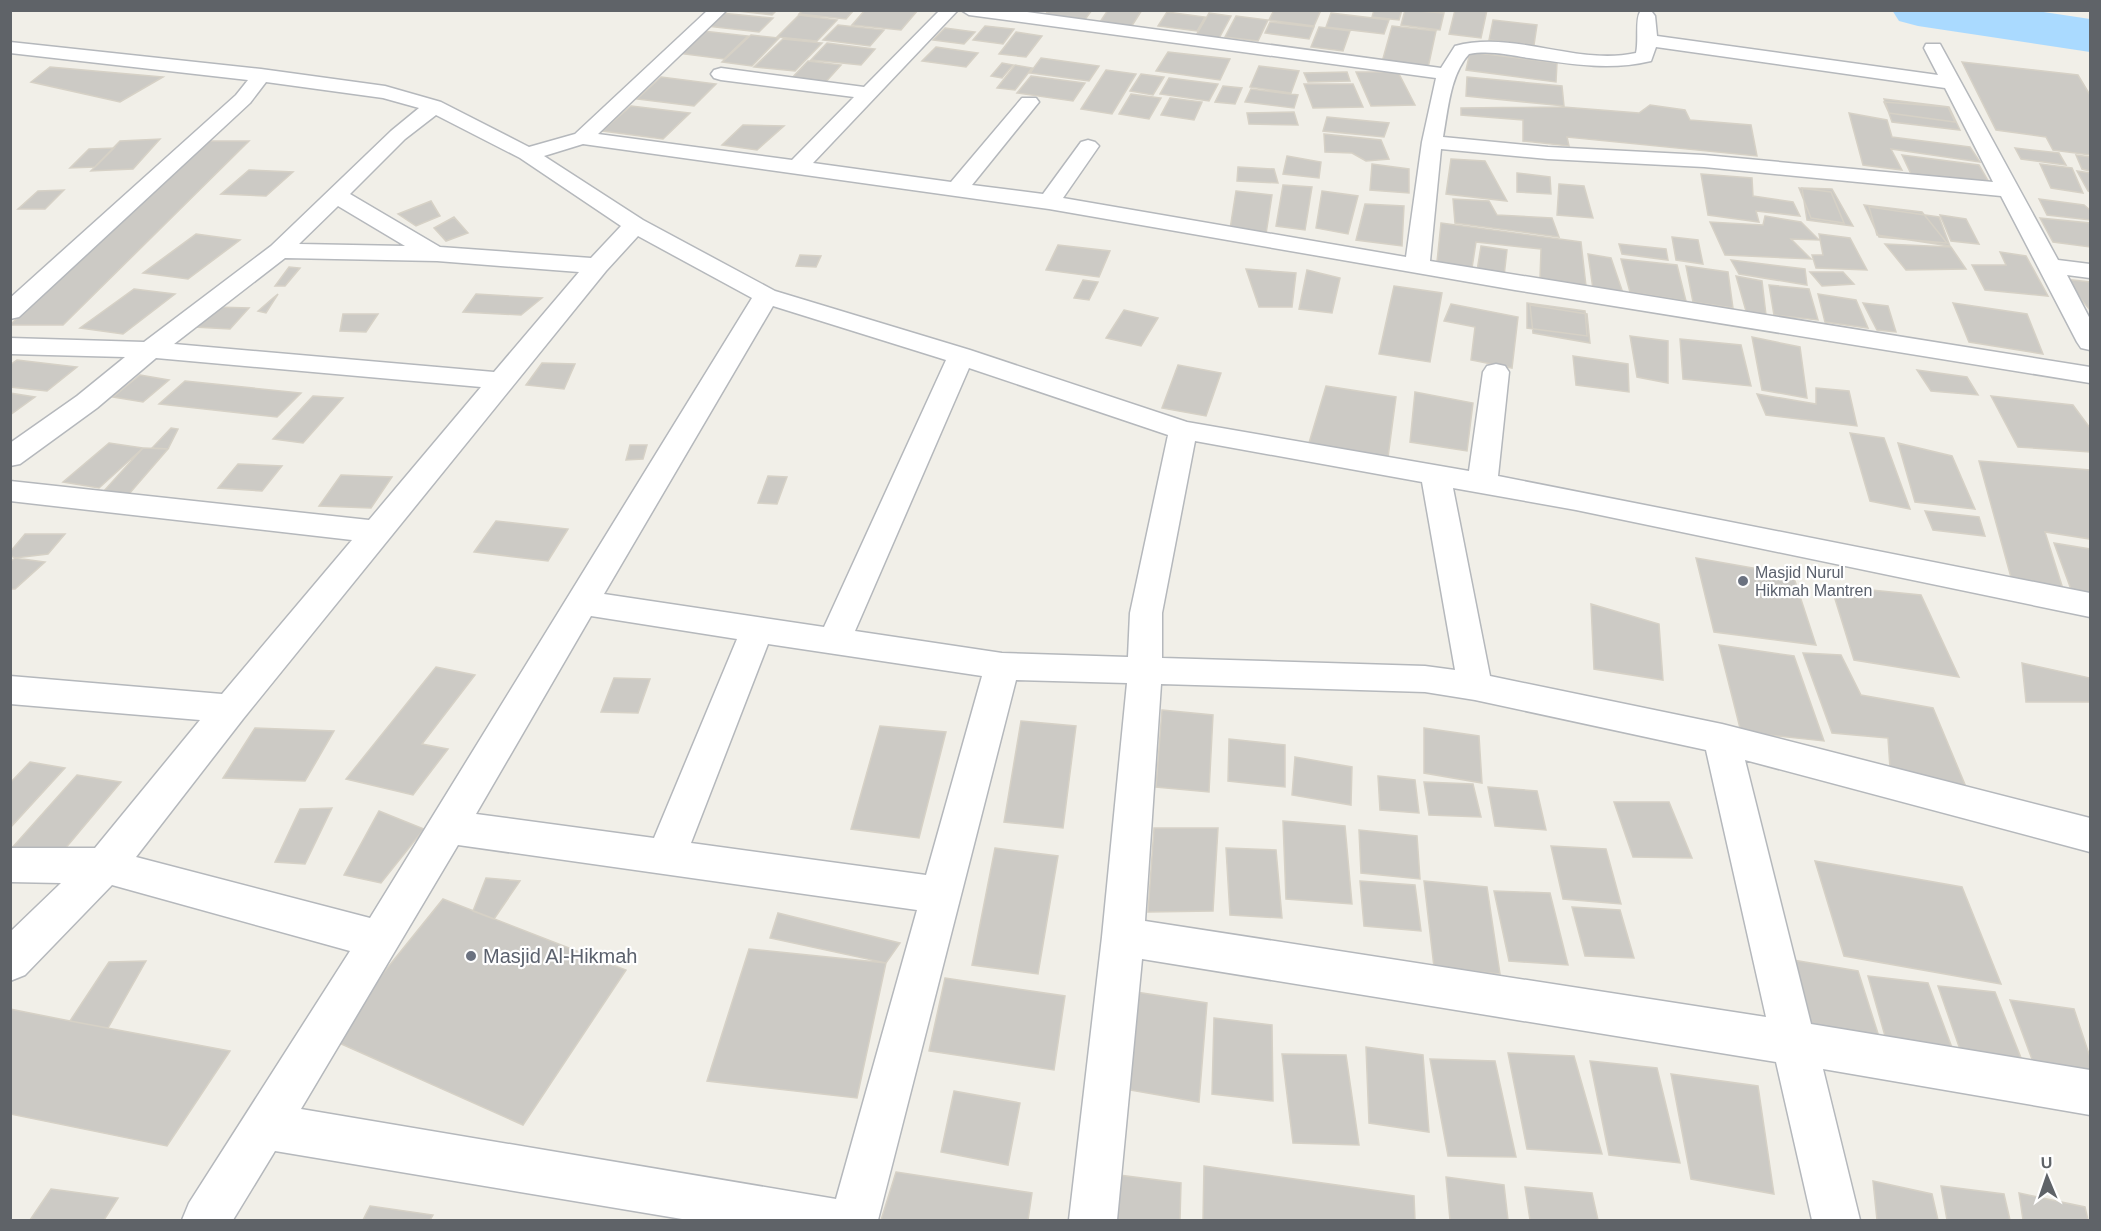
<svg xmlns="http://www.w3.org/2000/svg" width="2101" height="1231" font-family="Helvetica,sans-serif">
<style>
.lines{fill:none;stroke-linecap:round;stroke-linejoin:round}
.river{fill:#aadaff;fill-rule:evenodd}
.building{fill:#cccac5;stroke:#d6d1c6;stroke-width:1.5}
.minor-casing{stroke:#b5b8bc;stroke-width:3}
.minor{fill:#fff;fill-rule:evenodd}
.worship-dot{fill:#6b7280;stroke:#fff;stroke-width:2}
.labels{text-anchor:middle;dominant-baseline:central;stroke-width:4.5;stroke-linejoin:round;paint-order:stroke}
.worship-label{font-size:16px;fill:#5b616d;stroke:#fff;text-anchor:start}
.near-worship-label{font-size:20px;fill:#5b616d;stroke:#fff;text-anchor:start}
</style>
<rect width="100%" height="100%" fill="#f1efe8"/>
<g class="lines">
<!-- river -->
<path class="river" d="M1892 10H2030L2090 19V52L1918 26 1899 21Z"/>
</g>
<!-- building -->
<path class="building" d="M729 10H777L772 15Z
M803 10H854L846 19 799 14Z
M865 10H918L901 30 852 25Z
M1049 10H1092L1084 21 1044 16Z
M1108 10H1142L1128 32 1096 28Z
M1274 10H1321L1314 26 1269 20Z
M1374 10H1402L1399 20 1372 17Z
M1405 10 1444 13 1440 30 1401 25Z
M1455 10H1487L1481 38 1449 34Z
M1167 12 1205 17 1197 31 1158 26Z
M721 13 773 18 759 32 706 26Z
M1209 13 1231 16 1217 42 1194 39Z
M1331 13 1389 20 1384 34 1326 27Z
M799 15 837 20 817 41 777 37Z
M1236 16 1268 20 1258 41 1225 37Z
M1493 20 1537 25 1534 45 1489 40Z
M1270 22 1314 27 1309 39 1265 33Z
M838 25 884 30 870 46 823 40Z
M985 26 1014 29 1003 44 973 40Z
M1392 26 1436 31 1428 68 1382 62Z
M1319 27 1350 31 1343 51 1311 47Z
M945 28 975 32 964 44 933 40Z
M703 31 748 36 724 59 677 53Z
M1016 32 1042 36 1026 57 999 54Z
M751 35 779 38 752 66 722 62Z
M783 39 822 43 795 71 754 67Z
M827 43 875 49 861 65 811 60Z
M936 47 978 53 966 67 922 61Z
M1168 52 1230 59 1220 80 1156 71Z
M1470 52 1557 63 1556 82 1466 70Z
M1041 58 1099 66 1089 81 1030 73Z
M808 61 841 65 823 85 789 81Z
M1962 62 2078 75 2090 95V155L2053 150 2046 137 1996 130Z
M1002 63 1013 65 1002 78 991 76Z
M1015 65 1032 68 1015 90 997 88Z
M1259 66 1299 71 1291 93 1250 87Z
M50 67 163 77 120 102 31 82Z
M1106 70 1136 74 1112 114 1081 109Z
M1347 72 1350 81 1308 82 1304 73Z
M1356 72H1398L1415 105 1371 106Z
M1141 74 1164 77 1153 95 1130 91Z
M1031 76 1085 83 1073 101 1017 93Z
M661 77 716 84 694 106 637 99Z
M1467 77 1562 86 1564 106 1466 96Z
M1169 78 1218 84 1209 101 1160 94Z
M1304 84H1353L1363 107 1313 108Z
M1223 86 1242 88 1235 104 1215 102Z
M1251 89 1298 95 1294 108 1245 102Z
M1131 94 1161 98 1149 119 1119 114Z
M1170 98 1202 102 1194 120 1161 115Z
M1884 99 1949 107 1960 130 1892 122Z
M1884 102 1948 107 1955 122 1889 113Z
M1650 105 1685 110 1690 120 1751 125 1757 156 1567 137 1569 146 1523 141V120L1461 115V108L1563 107 1639 113Z
M631 106 690 113 663 139 602 131Z
M1294 112 1298 125 1249 124 1247 113Z
M1849 113 1887 120 1892 137 1970 147 1980 162 1891 149 1902 170 1863 165Z
M1327 117 1389 123 1384 137 1323 131Z
M743 125 784 126 757 150 722 145Z
M1324 134 1381 140 1389 159 1366 161 1352 153 1325 152Z
M160 139 133 169 91 171 120 141Z
M204 141H249L63 325H10Z
M114 148 95 167 70 168 89 149Z
M2015 148 2059 153 2066 165 2021 159Z
M1902 155 1979 165 1990 184 1912 176Z
M2076 155 2090 157V171L2082 169Z
M1287 156 1321 162 1319 178 1283 174Z
M1451 159 1485 161 1507 201 1446 194Z
M1372 164 1409 169V193L1370 190Z
M2040 164 2072 168 2083 193 2051 188Z
M1238 167 1274 169 1278 183 1237 181Z
M249 170 293 172 266 196 221 194Z
M2077 171 2090 173V192L2088 191Z
M1517 173 1550 177 1551 194 1517 192Z
M1701 174 1752 178 1753 196 1793 202 1800 216 1756 211 1759 222 1708 215Z
M1559 184 1584 186 1593 218 1557 215Z
M1283 185 1312 187 1305 230 1276 226Z
M1799 188 1831 192 1844 223 1811 218Z
M1802 188 1832 189 1853 226 1807 220Z
M64 190 45 209H18L38 191Z
M1236 191 1272 195 1266 234 1230 229Z
M1322 191 1358 196 1348 234 1316 228Z
M1453 199 1489 201 1497 215 1552 218 1559 237 1455 223Z
M2039 199 2084 205 2090 210V220L2047 215Z
M431 201 440 216 416 226 398 214Z
M1365 204 1404 206 1402 246 1356 240Z
M1864 205 1922 212 1947 243 1879 237Z
M1869 207 1939 217 1950 246 1877 235Z
M1940 215 1966 219 1979 244 1951 241Z
M1765 216 1801 222 1819 240 1791 239 1811 259 1725 255 1710 222 1763 225Z
M454 217 468 233 446 241 434 228Z
M2040 218 2090 223V247L2053 242Z
M1441 223 1581 242 1586 286 1540 278 1541 249 1476 242 1472 268 1437 262Z
M196 234 240 240 188 279 143 273Z
M1819 234 1850 238 1867 270 1816 268 1812 255H1823Z
M1672 237 1698 240 1703 264 1676 260Z
M1619 244 1666 249 1668 260 1622 254Z
M1885 244 1951 247 1966 269 1906 270Z
M1058 245 1110 251 1099 277 1046 270Z
M1481 246 1507 250 1504 276 1477 271Z
M2000 252 2026 256 2048 296 1985 290 1972 265H2006Z
M1588 254 1611 258 1623 293 1593 289Z
M800 255 821 256 816 267 796 266Z
M1621 259 1677 265 1686 301 1630 292Z
M1731 260 1805 269 1807 285 1739 274Z
M1686 266 1728 272 1733 308 1693 302Z
M289 267 300 268 285 286H275Z
M1246 269 1296 273 1292 307H1259Z
M1307 270 1340 278 1332 313 1299 309Z
M1810 272H1843L1854 284 1822 286Z
M1736 276 1762 281 1766 315 1746 311Z
M2064 279 2090 282V310Z
M1083 280 1098 282 1089 300 1074 298Z
M1769 285 1809 289 1818 320 1774 315Z
M1394 286 1442 293 1430 362 1379 354Z
M134 289 175 294 123 334 80 328Z
M278 294 266 313 258 311 273 298Z
M476 294 542 298 521 315 463 312Z
M1818 294 1856 300 1868 328 1825 322Z
M1527 303 1585 311 1587 336 1527 328Z
M1863 303 1888 306 1896 332 1877 330Z
M1953 303 2027 314 2043 354 1969 342Z
M1451 304 1518 317 1512 368 1471 360 1475 327 1444 321Z
M1530 305 1587 314 1590 343 1533 333Z
M215 307 249 308 230 329 195 327Z
M1124 310 1158 318 1141 346 1106 338Z
M343 314H378L366 332 340 331Z
M1630 336 1668 341V383L1637 377Z
M1752 337 1800 347 1807 398 1762 390Z
M1680 339 1741 345 1751 386 1683 379Z
M1573 356 1628 364 1629 392 1576 385Z
M17 360 77 367 47 391 10 387V365Z
M542 363 575 364 564 389 526 385Z
M1178 365 1221 373 1206 416 1162 408Z
M1917 370 1967 377 1978 395 1931 391Z
M140 375 169 380 143 402 113 397Z
M185 381 301 393 277 417 159 404Z
M1326 386 1396 397 1388 457 1309 443Z
M1816 388 1849 391 1857 426 1766 415 1757 394 1816 404Z
M1415 392 1473 403 1467 451 1410 442Z
M10 393 35 397 10 415Z
M313 396 343 398 303 443 273 439Z
M1991 396 2073 405 2090 428V452L2018 447Z
M171 428 178 429 168 449 152 448Z
M1850 433 1884 438 1910 509 1870 501Z
M109 443 143 448 99 488 63 482Z
M1898 443 1952 456 1975 509 1915 502Z
M630 445H647L643 459 626 460Z
M143 448 168 449 129 494 102 493Z
M1979 461 2090 470V539L2045 532 2064 592 2012 581Z
M238 464 282 466 262 491 218 488Z
M341 475 392 477 371 508 319 506Z
M768 476 787 477 777 504 758 503Z
M1925 511 1979 517 1985 536 1933 530Z
M496 521 568 529 548 561 474 552Z
M25 534H65L48 554 15 558 10 555V552Z
M2054 543 2090 549V596L2072 592Z
M15 558 45 562 15 589H10V562Z
M1696 558 1793 575 1816 645 1714 632Z
M1831 586 1921 595 1959 677 1854 660Z
M1591 604 1659 624 1663 680 1594 669Z
M1719 645 1794 656 1824 741 1741 732Z
M1803 653 1841 655 1861 695 1933 708 1966 787 1890 768 1888 738 1832 733Z
M2022 663 2090 678V702H2026Z
M436 667 475 675 422 744 448 749 413 795 346 779Z
M614 678 650 679 638 713 601 712Z
M1162 710 1213 715 1209 792 1156 787Z
M1021 721 1076 726 1063 828 1004 822Z
M880 726 946 732 919 838 851 829Z
M255 728 334 731 305 781 223 778Z
M1424 728 1479 736 1482 783 1424 773Z
M1229 739 1285 745V787L1228 781Z
M1295 757 1352 767 1351 805 1292 795Z
M30 762 65 768 10 828V783Z
M77 775 121 782 54 862 10 850Z
M1378 776 1415 780 1419 813 1380 810Z
M1424 782 1473 784 1481 817 1429 815Z
M1488 787 1537 791 1546 830 1495 826Z
M1614 802H1669L1692 858 1633 857Z
M332 808 305 864 275 862 300 809Z
M379 811 424 829 381 883 344 875Z
M1283 821 1345 826 1352 904 1286 899Z
M1154 828H1218L1213 911 1148 912Z
M1359 830 1417 836 1420 879 1361 873Z
M1551 846 1606 849 1621 904 1563 899Z
M995 848 1058 856 1038 974 972 965Z
M1226 848 1276 850 1282 918 1230 915Z
M1815 861 1962 887 2001 984 1844 956Z
M486 878 520 881 494 919 473 911Z
M1360 881 1415 885 1421 931 1364 926Z
M1424 881 1487 887 1500 974 1434 967Z
M1494 891 1550 893 1568 965 1509 961Z
M443 899 626 970 523 1125 330 1039Z
M1572 907 1620 910 1634 958 1585 956Z
M778 913 900 943 886 963 770 938Z
M749 949 886 963 857 1098 707 1081Z
M1793 960 1858 971 1882 1046 1804 1028Z
M146 961 108 1028 70 1021 109 962Z
M1868 976 1928 983 1954 1053 1887 1043Z
M945 978 1065 996 1054 1070 929 1051Z
M1938 986 1995 992 2027 1073 1963 1058Z
M1136 992 1207 1003 1199 1102 1124 1089Z
M2010 1000 2074 1009 2090 1057V1083L2036 1070Z
M10 1009 70 1021 230 1051 167 1146 10 1114Z
M1214 1018 1272 1025 1273 1101 1212 1094Z
M1366 1047 1423 1055 1429 1132 1369 1123Z
M1508 1053 1574 1056 1602 1154 1527 1149Z
M1282 1054 1346 1055 1359 1145 1293 1143Z
M1430 1059 1495 1061 1516 1157 1448 1156Z
M1590 1061 1657 1068 1680 1163 1609 1155Z
M1671 1074 1758 1086 1774 1194 1691 1179Z
M954 1091 1020 1103 1008 1165 941 1152Z
M1204 1166 1414 1196 1415 1220H1203Z
M896 1172 1032 1193 1028 1220H881Z
M1119 1175 1181 1183 1180 1220H1115Z
M1446 1177 1504 1185 1508 1220H1450Z
M1873 1181 1932 1194 1938 1220H1877Z
M1941 1186 2004 1194 2010 1220H1947Z
M1525 1187 1592 1193 1598 1220H1530Z
M51 1189 118 1198 104 1220H30Z
M2019 1193 2085 1207 2088 1220H2023Z
M370 1206 433 1215 430 1220H363Z"/>
<g class="lines">
<defs>
<path id="minor" d="M708 10H727L598 134 792 160 854 97 721 80 714 78 711 74 714 70 721 68 864 87 940 10H958L813 163 951 182 1022 98H1036L1039 102 972 185 1043 194 1081 142 1088 140 1095 142 1099 146 1063 198 1406 257 1422 142 1436 78 969 15 961 10H1012L1441 68 1455 46C1515 30 1576 66 1636 53 1639 41 1635 20 1640 12H1652L1655 16 1657 36 1938 75 1924 48 1926 44H1940L2058 260 2090 264V278L2067 275 2090 319V350L2081 348 2077 342 2001 196 1704 167 1548 159 1441 149 1430 261 2090 367V383L1515 290 1049 209 583 144 544 156 643 220 775 291 970 350 1187 422 1469 471 1483 372 1487 366 1496 364 1505 366 1509 372 1498 476 2090 593V617L1576 510 1453 488 1490 676 1722 724 2090 818V852L1745 760 1811 1024 2090 1070V1115L1823 1069 1860 1220H1812L1776 1062 1142 959 1117 1220H1069L1102 937 1127 683 1016 680 878 1220H688L275 1151 233 1220H182L189 1203 350 951 112 885 25 975 10 981V932L61 883 10 882V848H95L200 720 10 704V676L222 694 352 540 10 501V481L369 520 481 387 156 358 97 408 20 464 10 466V443L77 396 125 357 10 354V338L144 342 271 246 391 131 419 108 383 98 266 82 250 103 19 317 10 319V298L236 95 248 80 10 53V42L261 69 385 86 441 102 529 147 575 134ZM1656 47 1945 88 1993 182 1704 155 1548 147 1443 137C1448 110 1450 75 1469 54 1489 50 1510 55 1529 58 1570 64 1610 71 1651 61ZM436 115 520 158 621 226 591 258 440 247 350 194 405 139ZM338 206 405 246 299 244ZM638 236 752 298 370 918 136 857 243 719 606 271ZM285 258 437 261 579 272 494 372 174 344ZM773 306 946 360 824 627 604 594ZM969 368 1168 435 1130 613 1128 657 1002 653 855 631ZM1195 441 1422 482 1455 670 1425 666 1162 658V613ZM591 616 737 639 654 838 476 814ZM768 644 982 676 926 875 691 843ZM1161 684 1425 692 1475 700 1706 750 1766 1017 1145 921ZM458 845 917 910 836 1199 301 1109Z"/>
</defs>
<!-- minor casing -->
<use href="#minor" class="minor-casing"/>
<!-- minor -->
<use href="#minor" class="minor"/>
</g>
<!-- markers -->
<g class="worship-dot">
<circle cx="1743" cy="581" r="6"/>
<circle cx="471" cy="956" r="6"/>
</g>
<g class="labels">
<!-- worship labels -->
<g class="worship-label">
<text x="1755" y="572">Masjid Nurul<tspan x="1755" dy="18">Hikmah Mantren</tspan></text>
</g>
<!-- near-worship labels -->
<g class="near-worship-label">
<text x="483" y="956">Masjid Al-Hikmah</text>
</g>
</g>
<!-- border -->
<rect width="2101" height="1231" fill="none" stroke="#5f6368" stroke-width="24"/>
<!-- north arrow -->
<g transform="translate(2047 1177) rotate(358)" stroke="#ffffff" stroke-width="4.5" paint-order="stroke">
<path d="M0-4.5L10 22L0 15L-10 22Z" fill="#5f6368"/>
<text y="-9" font-size="16" font-weight="bold" text-anchor="middle" fill="#5f6368">U</text>
</g>
</svg>
